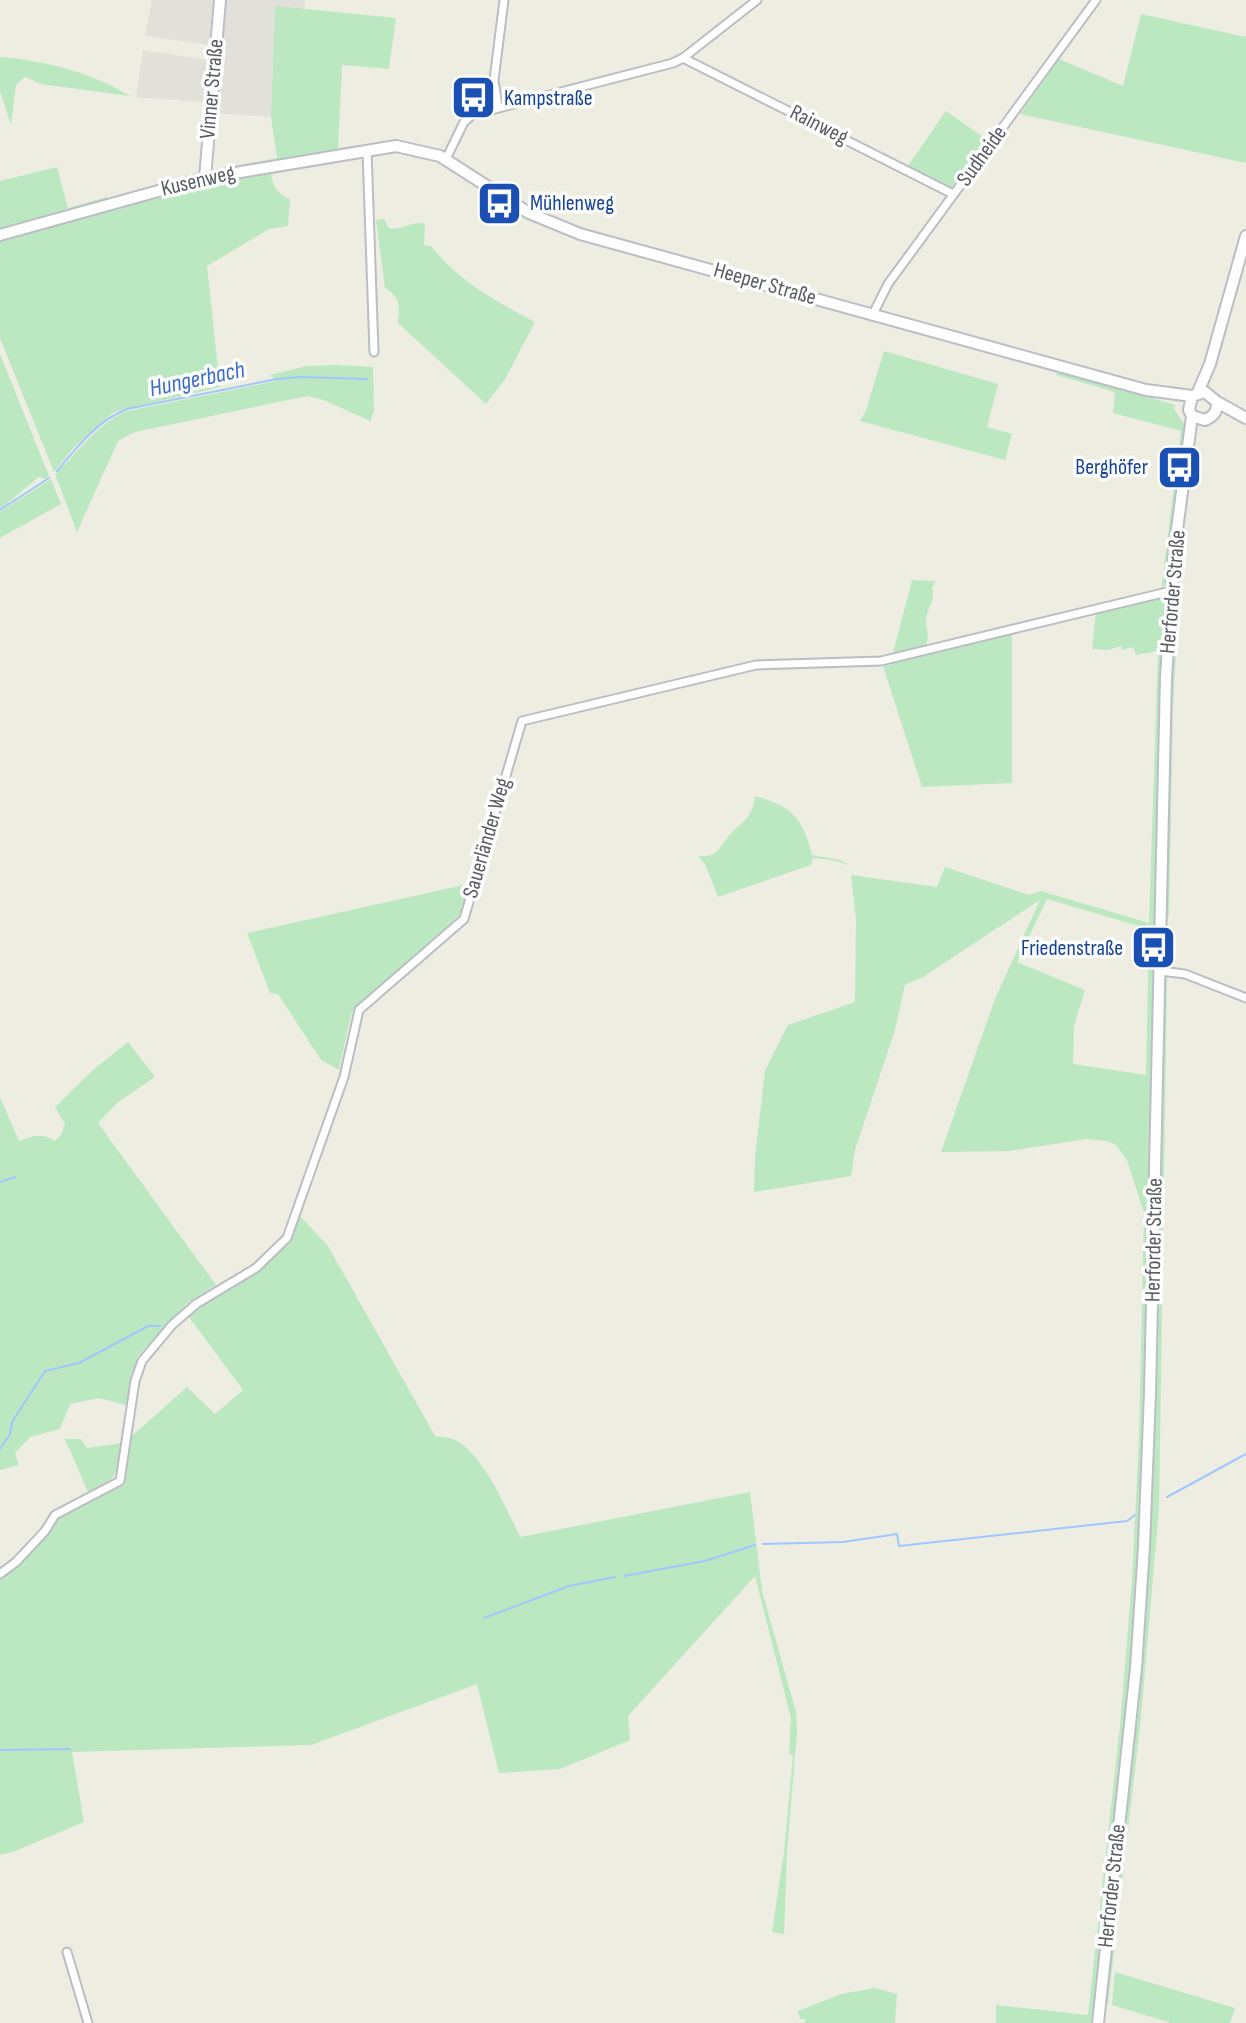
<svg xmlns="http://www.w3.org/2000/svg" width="1246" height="2023" font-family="'Sofia Sans Condensed',sans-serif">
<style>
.industrial{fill:#e1e0d9}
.green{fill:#bbe8c1;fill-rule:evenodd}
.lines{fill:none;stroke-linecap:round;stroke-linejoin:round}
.stream{stroke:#a0c7ff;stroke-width:2}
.street-casing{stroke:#bbbdc4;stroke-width:11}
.secondary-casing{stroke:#bcbec6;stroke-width:14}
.street{stroke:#fff;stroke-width:7}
.secondary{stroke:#fff;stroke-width:10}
.labels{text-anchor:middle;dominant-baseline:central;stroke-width:7;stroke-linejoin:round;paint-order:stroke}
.street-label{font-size:22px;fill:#595c63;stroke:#fff}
.transit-label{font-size:22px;fill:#164399;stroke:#fff;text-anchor:start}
.water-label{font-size:24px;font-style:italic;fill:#386bcc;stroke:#fff}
</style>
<rect width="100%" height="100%" fill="#eeede1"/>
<!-- industrial -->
<path class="industrial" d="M152 0H213L209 45 145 36Z
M225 0H305L304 10 275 7 271 117 216 113Z
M143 50 208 60 206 99 202 102 136 97Z"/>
<!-- green -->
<path class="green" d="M275 6 396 18 389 69 342 65 338 148 359 145 358 148 218 172 215 170 277 158 271 117Z
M1141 14 1246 37V163L1020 114 1059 59 1123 86Z
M0 57C46 61 91 72 130 96L41 84 25 77 16 85 11 125 0 91Z
M946 111 986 139 951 188 908 166Z
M363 155V157L271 171C271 184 277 195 290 199L288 226 269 229 207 266 220 387 114 412 74 447 54 472 0 338V238L216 179Z
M57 167 68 208 107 197 106 200 0 232V181Z
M384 219 389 228C405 231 411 220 425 224L424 245 431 246C458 281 497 302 535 322L505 379 486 404 398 323C400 306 400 297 385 288L376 220Z
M884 351 998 384 987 427 1012 434 1005 460 860 421 866 410Z
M0 354 49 476 45 479 39 477 0 509Z
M338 365 373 367 374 411 370 421 324 400 307 396 135 432 118 441 77 532 55 474C79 452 95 425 127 411L276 381 270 375 306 366Z
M1057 370 1175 405 1174 409 1185 425 1184 447 1178 475 1167 582 1161 590 1181 431 1113 413 1115 392 1056 375Z
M51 479 61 504 0 538V512Z
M912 580 936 581 932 588C936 601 927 607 926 620 926 630 930 635 926 645L893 653Z
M1161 597 1166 602 1161 684 1155 931H1153V951L1155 953 1144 1471 1130 1690 1094 2023H996V2005L1088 2015 1120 1726 1132 1580 1139 1438 1144 1213 1127 1160 1116 1145 1107 1141 1086 1139 1009 1151 941 1152 995 999 1040 900 923 977 905 985 895 1030 855 1150 851 1176 754 1192 755 1156 765 1071 788 1025 855 1002 856 920 851 875 937 887 945 867 1029 895 1041 891 1149 923 1158 651 1136 655 1133 647 1122 650 1121 646 1108 650 1092 649 1096 613ZM1047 899 1149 929 1146 1075 1073 1064 1074 1026 1085 990 1017 962Z
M1174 599 1178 613 1173 708 1169 916 1164 915 1167 736Z
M1012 634V783L922 787 883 666Z
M755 796C793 806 803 819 812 855L840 860 849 865 832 860 813 858 811 865 718 897 705 864 698 856C716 858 718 850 728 837 741 821 752 821 755 796Z
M468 884 460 915 356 1006 351 1014 339 1070 321 1060 278 994 270 993 247 933Z
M1167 978 1159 1508 1141 1717 1108 2004 1105 2002 1132 1746 1163 983Z
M128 1042 155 1077 117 1103 98 1123 216 1285 187 1303 137 1357 128 1406 99 1398 70 1404 60 1429 30 1437 15 1453 19 1465 0 1470V1097L19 1141C32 1136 43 1132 55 1141L61 1135 65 1124 55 1107 93 1070Z
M299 1215 328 1246 435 1436C440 1437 448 1437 453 1439 482 1451 507 1510 520 1537L750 1492 762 1591 796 1712 797 1731 787 1853 784 1934 772 1932 784 1852 793 1755 789 1754 791 1718 755 1576 628 1716 630 1740 560 1769 499 1773 477 1684 311 1745 72 1752 84 1822 13 1852 0 1855V1578L19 1564 59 1516 125 1485 132 1436 187 1387 215 1414 243 1390 189 1317C229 1282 282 1273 299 1215Z
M65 1439H81L87 1448 122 1443C118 1474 118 1479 88 1492Z
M1115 1972 1235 2008 1230 2023H1171L1112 2005Z
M875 1988 897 1994 895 2023H805V2019H800L798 2011 841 1994Z"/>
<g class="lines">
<!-- stream -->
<path class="stream" d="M57 471C77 447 97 421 127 409L277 379 300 377 367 379
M0 510 49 478
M0 1182 15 1177
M0 1449 10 1434 12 1422 45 1371 79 1363 148 1326H160
M1167 1497 1246 1454
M763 1544 843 1542 897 1534 899 1546 1127 1521 1135 1515
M624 1576 705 1561 755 1545
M484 1618 569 1586 615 1577
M0 1750 70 1749"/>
<defs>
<path id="street" d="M683 58 953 194
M498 107 494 80 504 0
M367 150 374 352
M446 159 464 122 472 115 673 63 683 58 757 0
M873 314 888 284 1096 0
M1160 971 1185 974 1246 998
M0 1574 16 1562 45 1531 55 1515 120 1481 135 1381 142 1361 172 1325 196 1304 256 1268 287 1238 344 1077 359 1010 464 919 522 721 756 665 881 661 1171 591
M67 1952 88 2023"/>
<path id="secondary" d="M205 178 220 0
M0 235 205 178 396 146 440 156 529 213 580 234 1146 390 1192 396
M1198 392 1210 364 1246 236
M1217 402C1217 412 1214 416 1205 420L1192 416 1189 410 1192 396 1205 392 1217 402 1246 418
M1098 2023 1136 1668 1144 1547 1150 1392 1166 677 1175 545 1192 416"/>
</defs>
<!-- street casing -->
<use href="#street" class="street-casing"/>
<!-- secondary casing -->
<use href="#secondary" class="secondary-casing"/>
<!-- street -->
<use href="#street" class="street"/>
<!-- secondary -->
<use href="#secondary" class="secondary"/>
</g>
<!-- icons -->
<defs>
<symbol id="bus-square" viewBox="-11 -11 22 22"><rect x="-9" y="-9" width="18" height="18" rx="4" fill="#1a4fb4" stroke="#fff"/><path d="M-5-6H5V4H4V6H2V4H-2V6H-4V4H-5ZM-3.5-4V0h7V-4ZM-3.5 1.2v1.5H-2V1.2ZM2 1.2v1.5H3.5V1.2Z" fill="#fff"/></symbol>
</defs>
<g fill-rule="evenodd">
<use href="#bus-square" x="448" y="72" width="51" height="51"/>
<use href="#bus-square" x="474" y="178" width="51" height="51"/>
<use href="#bus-square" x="1154" y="442" width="51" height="51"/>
<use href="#bus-square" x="1128" y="922" width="51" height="51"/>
</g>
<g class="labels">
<!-- street labels -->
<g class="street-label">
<text transform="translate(212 89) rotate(-85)">Vinner Straße</text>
<text transform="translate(819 125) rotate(27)">Rainweg</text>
<text transform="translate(982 156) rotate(-54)">Sudheide</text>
<text transform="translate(198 181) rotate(-13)">Kusenweg</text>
<text transform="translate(765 284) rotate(16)">Heeper Straße</text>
<text transform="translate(1173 592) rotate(-85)">Herforder Straße</text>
<text transform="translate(487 838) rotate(-74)">Sauerländer Weg</text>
<text transform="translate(1154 1240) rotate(-89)">Herforder Straße</text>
<text transform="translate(1112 1886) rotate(-84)">Herforder Straße</text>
</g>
<!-- transit labels -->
<g class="transit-label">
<text x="504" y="98">Kampstraße</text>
<text x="530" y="203">Mühlenweg</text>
<text x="1148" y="467" text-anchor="end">Berghöfer</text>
<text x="1123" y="948" text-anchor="end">Friedenstraße</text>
</g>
<!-- water labels -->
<g class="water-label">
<text transform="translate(197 379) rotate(-12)">Hungerbach</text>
</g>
</g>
</svg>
